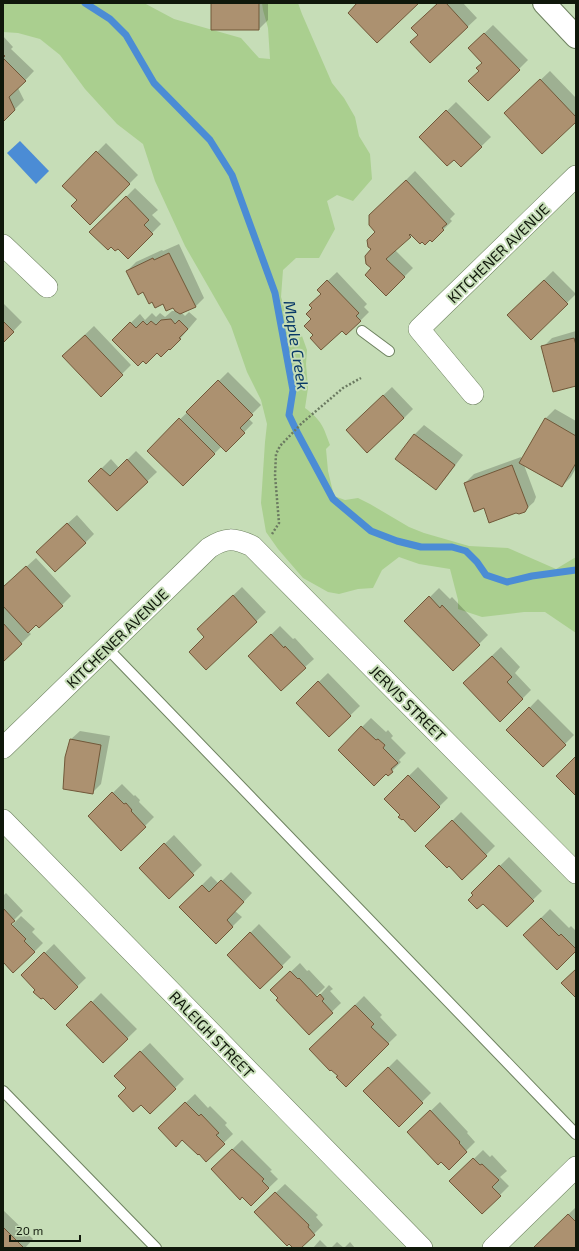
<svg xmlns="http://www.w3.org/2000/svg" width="579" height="1251" font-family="'Exo 2',sans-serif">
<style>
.green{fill:#aacf8f}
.water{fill:#4b8cd5}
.shadow{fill:#0003}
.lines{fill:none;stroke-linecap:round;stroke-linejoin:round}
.stream{stroke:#4b8cd5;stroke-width:7}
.building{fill:#ac9170;stroke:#715839}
.service-casing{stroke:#6e8260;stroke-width:12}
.minor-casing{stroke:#6e8260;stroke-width:22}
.tertiary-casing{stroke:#6e8260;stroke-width:24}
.path{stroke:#6b7a61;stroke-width:2.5;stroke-dasharray:2 2;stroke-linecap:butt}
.service{stroke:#fff;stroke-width:10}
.minor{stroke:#fff;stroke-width:21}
.tertiary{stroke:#fff;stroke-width:22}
.labels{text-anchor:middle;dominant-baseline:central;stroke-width:4;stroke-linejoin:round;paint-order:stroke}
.street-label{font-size:15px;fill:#10180b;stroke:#c6ddb7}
.water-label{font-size:16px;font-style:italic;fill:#083867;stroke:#c6ddb7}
</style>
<rect width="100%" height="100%" fill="#c6ddb7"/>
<!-- green -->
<path class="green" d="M3 3H144L174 19 241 38 259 58 270 59 268 28 263 10 262 3H298L302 14 332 83 344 98 355 117 359 136 370 154 372 179 353 201 337 195 327 201 335 229 319 258H296L283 270 281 297 286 312 290 325 302 336 307 350 306 364 308 388 305 408C322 421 323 426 330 445L326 449 328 471 334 496 345 500 358 498 370 504 409 527 424 533 469 546 508 548 556 569 576 557V633L545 612H524L482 617 458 609V600L450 569 419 564 399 557 382 570 373 588 358 589 339 594 328 592 303 578 278 549 266 532 261 503 265 442 267 424 261 400 247 372 231 326 185 246 155 181 143 144 117 124 85 89 60 55 40 39 18 33 3 32Z"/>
<!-- water -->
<path class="water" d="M20 141 49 171 36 184 7 153Z"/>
<!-- shadow -->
<path class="shadow" d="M212 3H268V20L259 29Z
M438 3H463L477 18 430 62 419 35Z
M493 25 528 60 488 100 480 71 483 63 469 48Z
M3 36 13 47 11 49 34 71 18 88 24 100 3 121Z
M550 71 576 98V120L514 105Z
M456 102 491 137 461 166 454 158 420 137Z
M106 143 138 175 90 223 78 200 64 186Z
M415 171 455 214 450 219 452 221 443 230 431 239 412 235 395 250 413 268 386 295 372 268V249L377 232 370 216Z
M135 188 158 210 152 215 161 224 128 257 118 248 91 232Z
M179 244 204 298 195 307 181 312 185 316 189 312 197 319 180 339 157 352 113 340 140 314 145 320 152 313 156 317 160 313 165 317 172 311H175L173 307 153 301 127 271 136 262 162 250 163 251Z
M553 271 576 294 531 338 508 315Z
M337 272 367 304 364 307 369 312 360 321 342 329 314 335 312 318 322 294 318 290Z
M3 303 22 322 3 342Z
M94 326 131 365 101 395 72 347Z
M576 331V385L543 347 552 338Z
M228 372 261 405 248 418 253 423 226 451 222 446 183 485 148 451Z
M392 387 413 409 404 418 356 421Z
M555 409 576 421V468L571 477 562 486 524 465 536 497 534 502 524 511 484 507 465 483 474 474 521 457 522 459 546 418Z
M424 425 463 455 445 479 436 488 396 459 415 434Z
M136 451 157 472 117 510 89 481 111 459 119 468Z
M77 515 94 534 85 543H46Z
M36 558 71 596 62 605 36 624 28 631 31 634 3 661V588Z
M242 587 266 612 206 669V636L207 620Z
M439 588 450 599 452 597 488 635 453 670 406 621Z
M280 626 293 639 295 638 314 659 305 667 249 656Z
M501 647 520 667 515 673 531 690 522 699 473 674Z
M328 673 360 706 329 736 297 703Z
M538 699 574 735 543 766 508 730Z
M371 718 386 732 388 730 393 736 391 738 406 753 399 760 401 762 388 775 339 750Z
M80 731 110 736 101 784 92 793 70 740Z
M418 767 448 798 415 830 385 799Z
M122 784 134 796 135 795 140 800 139 802 154 817 121 850 98 807Z
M461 812 495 846 462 879 427 846Z
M174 835 202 865 169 897 149 859Z
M509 857 542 891 507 925 472 893Z
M231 872 252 893 235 911 242 917 216 943 180 907 211 876 219 884Z
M6 893 23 911 7 927 9 928 21 916 35 929 32 932 43 943 34 952 3 963V896Z
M550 909 569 928 571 926 576 931V950L524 935Z
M259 924 291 957 260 988 228 955Z
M54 944 86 978 55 1008 22 975Z
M300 963 307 971 309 970 325 987 316 996 317 998 329 985 333 989 330 991 341 1003 309 1034 279 998 281 981Z
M101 993 137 1029 103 1062 68 1026Z
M364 996 382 1015 380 1017 397 1035 346 1085 339 1076 311 1049Z
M150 1043 184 1079 175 1088H127L124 1067Z
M397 1059 431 1093 399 1125 365 1091Z
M195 1094 208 1108 210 1106 227 1123 225 1125 233 1134 206 1160 182 1138 159 1128Z
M440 1102 468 1132 467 1133 475 1142 449 1168 418 1123Z
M242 1140 272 1170 270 1171 278 1179 251 1205 212 1169Z
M483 1150 490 1157 492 1155 507 1171 500 1177 509 1186 482 1213 451 1181Z
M285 1184 318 1215 316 1217 323 1225 300 1248H294L265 1203Z
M576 1207V1248H534Z
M3 1210 33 1239 25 1248H3Z
M320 1240 328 1248H313Z
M337 1242 344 1248H331Z
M350 1242 355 1248H344Z"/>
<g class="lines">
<!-- stream -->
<path class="stream" d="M85 3 110 19 126 35 154 83 210 140 232 175 275 293 293 390 289 415 298 434 333 499 371 531 397 541 421 547H452L466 551 477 562 486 575 507 582 532 576 576 570"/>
</g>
<!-- building -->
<path class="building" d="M211 3H259V30H211Z
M357 3H419L377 43 348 13Z
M438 3H446L468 27 430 63 410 42 418 35 411 28Z
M484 33 520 70 488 101 468 81 479 71 476 68 482 63 468 48Z
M3 54 5 56 3 58 26 81 9 97 15 110 3 122Z
M540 79 576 117V122L542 154 504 113Z
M446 110 482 147 461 167 454 160 447 166 419 137Z
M96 151 130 184 90 225 71 206 77 200 62 186Z
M406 180 447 224 442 228 444 230 432 242 430 240 425 245 422 242 420 244 410 234 409 235 411 237 386 259 405 277 386 296 365 275 371 268 366 264 365 256 371 249 368 247 367 240 375 232 369 225V215Z
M126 196 149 220 144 225 153 234 128 259 118 249 115 251 111 247 108 250 89 232Z
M169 253 196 307 180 314 175 311 173 308 166 311 163 304 155 308 152 302 149 304 143 292 138 295 126 271 153 258 154 260Z
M327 280 359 313 356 316 361 321 346 335 342 331 321 350 310 338 313 335 304 326 311 319 306 314 312 308 309 305 321 294 317 290Z
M544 280 568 304 531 340 507 315Z
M171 319 175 324 179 320 188 329 179 338 181 339 170 350 169 349 161 357 157 353 146 364 143 361 138 366 112 340 130 322 136 328 143 321 147 325 151 321 156 325 161 320Z
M3 321 14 332 3 343Z
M85 335 123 375 101 397 62 356Z
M574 338 576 345V386L553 392 541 346Z
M218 380 253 415 240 428 245 433 226 452 186 412Z
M383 395 404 418 367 453 346 430Z
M179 418 215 454 183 486 147 451Z
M545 418 576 436V463L562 487 519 463Z
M414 434 455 465 436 490 395 459Z
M127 459 148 482 117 511 88 481 101 468 110 476Z
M512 465 528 507 525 512 519 514 516 513 489 523 484 508 474 512 464 483Z
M67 523 86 543 55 572 36 552Z
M26 566 63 606 39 628 36 625 28 633 3 606V587Z
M233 595 257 622 206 670 189 652 204 637 197 629Z
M429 596 440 608 442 605 480 645 453 671 404 621Z
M3 623 22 644 3 662Z
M271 634 284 648 285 646 306 668 281 691 248 656Z
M492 656 512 677 507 682 523 699 500 722 463 683Z
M318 681 351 716 329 737 296 703Z
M529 707 566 745 543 767 506 730Z
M361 726 376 740 378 739 385 745 383 748 398 763 391 769 393 772 388 776 386 774 374 786 338 750Z
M70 739 101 745 93 794 63 789 65 757Z
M576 756V796L556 776Z
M408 775 440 807 415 832 403 819 402 820 398 817 400 815 384 799Z
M112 792 124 804 126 803 132 810 131 811 146 827 121 851 88 816Z
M452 820 487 856 462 880 449 866 447 868 425 846Z
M164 843 194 875 169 899 139 868Z
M499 865 534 901 507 927 483 904 477 909 468 900 473 895 471 893Z
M221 880 244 902 227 920 233 927 216 944 179 907 202 885 209 892Z
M3 908 15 921 11 924 26 939 24 941 35 952 13 973 4 963 3 964Z
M541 918 559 936 561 934 576 949V951L557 970 523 935Z
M250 932 283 967 260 989 227 955Z
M44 952 78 987 55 1010 43 998 41 999 33 992 35 990 21 975Z
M576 969V998L561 983Z
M290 971 298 979 299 978 317 997 320 994 324 999 322 1001 333 1013 309 1035 276 1000 278 998 270 990Z
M91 1001 128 1039 103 1063 66 1025Z
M355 1005 374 1024 371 1027 389 1044 346 1087 336 1077 338 1076 331 1070 330 1071 309 1049Z
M140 1051 176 1089 150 1114 141 1105 133 1112 118 1096 126 1088 114 1076Z
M388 1067 423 1103 399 1127 363 1091Z
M185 1102 199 1116 201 1114 219 1133 216 1135 225 1144 206 1162 199 1154 198 1155 182 1140 176 1147 158 1128Z
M430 1110 460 1142 459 1143 467 1152 449 1170 441 1162 438 1165 407 1132Z
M232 1149 264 1179 262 1181 269 1188 251 1206 242 1197 240 1200 211 1169Z
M473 1158 480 1165 482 1164 499 1180 492 1187 501 1196 482 1214 449 1181Z
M275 1192 309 1225 308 1227 315 1235 301 1248H293L289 1244 287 1246 254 1212Z
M568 1214 576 1222V1248H533Z
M3 1227 24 1248H3Z"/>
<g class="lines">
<defs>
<path id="service" d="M362 331 389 351
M107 648 576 1134
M3 1091 156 1248"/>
<path id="minor" d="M3 245 47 287
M473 394 419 329 576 176
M3 748 209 548C226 537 234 538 252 546L576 873
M3 820 422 1248
M493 1248 576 1167"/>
<path id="tertiary" d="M544 3 576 37"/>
</defs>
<!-- service casing -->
<use href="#service" class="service-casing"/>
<!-- minor casing -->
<use href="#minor" class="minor-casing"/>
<!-- tertiary casing -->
<use href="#tertiary" class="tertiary-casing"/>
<!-- path -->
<path class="path" d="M272 534 279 523 275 475 276 454 280 446 302 423 343 388 361 378"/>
<!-- service -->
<use href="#service" class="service"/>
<!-- minor -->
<use href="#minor" class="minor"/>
<!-- tertiary -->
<use href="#tertiary" class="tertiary"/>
</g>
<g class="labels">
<!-- street labels -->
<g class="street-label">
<text transform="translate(498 253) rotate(-44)">KITCHENER AVENUE</text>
<text transform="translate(117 638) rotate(-44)">KITCHENER AVENUE</text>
<text transform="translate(408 703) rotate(45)">JERVIS STREET</text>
<text transform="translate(212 1034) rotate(46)">RALEIGH STREET</text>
</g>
<!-- water labels -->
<g class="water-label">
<text transform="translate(297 345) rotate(81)">Maple Creek</text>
</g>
</g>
<!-- border -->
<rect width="579" height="1251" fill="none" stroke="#10180b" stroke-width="8"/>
<!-- scale -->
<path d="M10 1235v6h70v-6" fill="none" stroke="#10180b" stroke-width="2"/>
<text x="16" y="1235" font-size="12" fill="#10180b" stroke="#c6ddb7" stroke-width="3" paint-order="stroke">20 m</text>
</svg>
